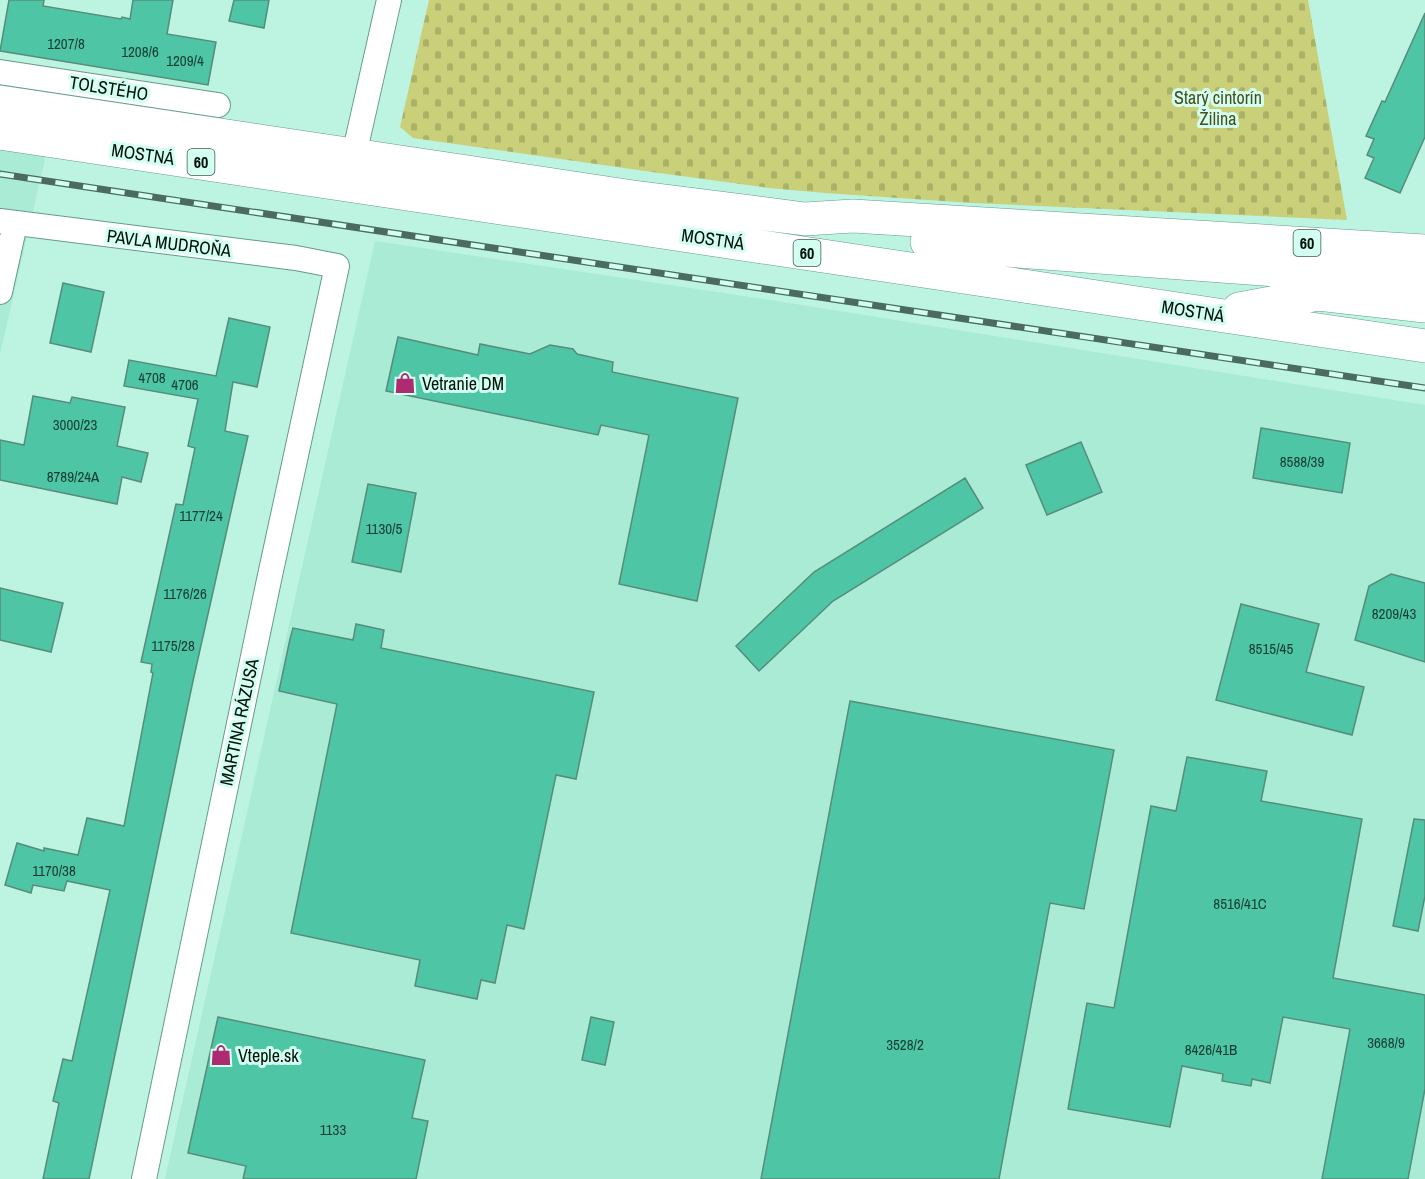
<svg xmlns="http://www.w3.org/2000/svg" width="1425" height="1179" font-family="'Archivo Narrow',sans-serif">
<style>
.built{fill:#a9ebd5}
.cemetery{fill:url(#cemetery-stones)}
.building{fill:#4ec5a5;stroke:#578c7b;stroke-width:1.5}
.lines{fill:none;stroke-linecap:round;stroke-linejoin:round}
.minor-casing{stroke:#669b8b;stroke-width:26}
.primary-casing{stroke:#669b8b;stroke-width:34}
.minor{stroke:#fff;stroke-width:24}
.primary{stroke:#fff;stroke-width:33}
.rail-casing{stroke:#4b6b60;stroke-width:7}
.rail{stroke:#d2ffef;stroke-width:4.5;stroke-dasharray:14;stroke-linecap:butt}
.labels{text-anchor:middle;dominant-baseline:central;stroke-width:6;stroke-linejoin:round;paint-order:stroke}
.number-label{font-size:15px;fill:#143d31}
.shield{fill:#d2ffef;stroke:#3f584f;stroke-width:1.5}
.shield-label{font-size:16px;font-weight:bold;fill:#00100a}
.street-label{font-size:18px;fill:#00100a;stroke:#d2ffef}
.park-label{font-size:18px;fill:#4a4d1c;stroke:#d2ffef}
.poi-label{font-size:18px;fill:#00100a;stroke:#d2ffef;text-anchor:start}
</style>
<defs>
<pattern id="cemetery-stones" width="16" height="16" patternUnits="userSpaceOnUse" patternTransform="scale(1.5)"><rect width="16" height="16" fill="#c9d079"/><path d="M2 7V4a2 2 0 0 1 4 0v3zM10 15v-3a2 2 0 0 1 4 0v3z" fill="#abb267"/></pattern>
</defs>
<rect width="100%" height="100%" fill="#bcf4e1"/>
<!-- built -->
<path class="built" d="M0 86 60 94 0 354Z
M375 241 777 301 1425 405V1179H165Z"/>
<!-- cemetery -->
<path class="cemetery" d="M429 0H1308L1347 220 972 203 825 193 769 188 652 172 413 138 400 127Z"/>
<!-- building -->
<path class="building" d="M9 0H44L43 6 121 19 122 17 130 19 133 0H173L167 34 216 42 208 85 0 51Z
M234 0H269L264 28 229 21Z
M1425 13V137L1400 193 1365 178 1374 158 1367 155 1374 139 1366 136 1382 101 1385 102Z
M63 283 104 292 91 352 50 343Z
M229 318 270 327 257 387 233 382 225 431 248 436 193 681 89 1179H43L59 1103 53 1101 63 1059 72 1061 110 890 67 881 64 891 33 885 31 893 5 885 17 843 44 851V848L78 855 87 818 124 826 153 673 151 672 152 664 141 662 176 504 183 505 189 476 195 448 188 446 198 399 124 386 129 360 216 376Z
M398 337 478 355 480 344 530 354 550 345 573 349 577 354 613 362 612 372 738 398 697 601 619 584 649 435 601 425 598 435 386 391Z
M33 396 70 403 72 397 125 407 117 446 148 453 141 482 122 477 117 504 0 480V440L24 445Z
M1261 428 1350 443 1342 493 1253 478Z
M1081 442 1102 492 1047 515 1026 465Z
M965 478 983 508 833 601 759 671 736 646 814 572Z
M368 484 416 493 401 572 352 562Z
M1391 574 1425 583V662L1355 640 1369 586Z
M0 588 63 603 51 652 0 640Z
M1241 604 1319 624 1306 672 1364 687 1352 735 1216 700Z
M356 624 384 630 381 648 594 692 576 779 556 775 524 929 507 925 495 983 481 980 477 999 415 986 420 960 291 933 337 704 279 691 290 639 293 628 353 640Z
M850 701 1114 750 1084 909 1050 903 999 1179H761Z
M1187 757 1267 771 1261 801 1362 819 1333 978 1425 995V1089L1408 1179H1322L1350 1029 1283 1017 1270 1083 1252 1079 1251 1086 1222 1081 1223 1074 1182 1066 1170 1127 1068 1109 1087 1003 1114 1008 1151 806 1176 811Z
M1414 819 1425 820V896L1418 931 1393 926Z
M218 1017 425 1060 412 1118 428 1121 416 1179H243L246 1166 188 1153Z
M591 1017 614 1022 605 1065 582 1060Z"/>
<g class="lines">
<defs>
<path id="minor" d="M0 72 218 105
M354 155 389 0
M0 221 296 258 337 266 269 580 144 1179
M0 292 15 224"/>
<path id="primary" d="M0 102 633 197 805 219 853 216 1425 251
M0 133 1425 346
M927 242 1017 251 1425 281
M1239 309 1318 294 1425 306"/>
</defs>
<!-- minor casing -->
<use href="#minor" class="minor-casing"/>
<!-- primary casing -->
<use href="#primary" class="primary-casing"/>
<!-- minor -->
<use href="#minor" class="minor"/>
<!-- primary -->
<use href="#primary" class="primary"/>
<defs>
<path id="rail" d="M0 174 1425 388"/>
</defs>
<!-- rail casing -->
<use href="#rail" class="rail-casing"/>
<!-- rail -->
<use href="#rail" class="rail"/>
</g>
<!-- icons -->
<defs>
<symbol id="shop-bare" viewBox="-9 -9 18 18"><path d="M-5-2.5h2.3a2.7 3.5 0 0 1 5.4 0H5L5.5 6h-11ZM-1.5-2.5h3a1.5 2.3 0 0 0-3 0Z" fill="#ae2a71" stroke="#d2ffef" stroke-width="2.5" paint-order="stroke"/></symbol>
</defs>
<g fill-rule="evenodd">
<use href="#shop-bare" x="390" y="368" width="30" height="30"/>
<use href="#shop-bare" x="206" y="1040" width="30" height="30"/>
</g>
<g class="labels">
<!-- number labels -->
<g class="number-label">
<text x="66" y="43">1207/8</text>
<text x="140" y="51">1208/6</text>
<text x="185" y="60">1209/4</text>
<text x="152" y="377">4708</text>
<text x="185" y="384">4706</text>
<text x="75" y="424">3000/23</text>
<text x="1302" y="461">8588/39</text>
<text x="73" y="476">8789/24A</text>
<text x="201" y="515">1177/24</text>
<text x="384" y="528">1130/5</text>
<text x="185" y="593">1176/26</text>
<text x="1394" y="613">8209/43</text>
<text x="173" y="645">1175/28</text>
<text x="1271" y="648">8515/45</text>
<text x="54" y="870">1170/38</text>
<text x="1240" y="903">8516/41C</text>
<text x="1386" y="1042">3668/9</text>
<text x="905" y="1044">3528/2</text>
<text x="1211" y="1049">8426/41B</text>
<text x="333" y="1129">1133</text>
</g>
<!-- shield labels -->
<g class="shield">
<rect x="187.5" y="149" width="27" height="26" rx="4.5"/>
<rect x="1293.5" y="230" width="27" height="26" rx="4.5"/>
<rect x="793.5" y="240" width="27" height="26" rx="4.5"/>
</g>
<g class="shield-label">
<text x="201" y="162">60</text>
<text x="1307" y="243">60</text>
<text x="807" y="253">60</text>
</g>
<!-- street labels -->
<g class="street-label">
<text transform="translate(109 88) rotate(9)">TOLSTÉHO</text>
<text transform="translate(143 154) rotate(8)">MOSTNÁ</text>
<text transform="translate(713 239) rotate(8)">MOSTNÁ</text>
<text transform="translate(169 243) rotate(7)">PAVLA MUDROŇA</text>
<text transform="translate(1193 311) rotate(9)">MOSTNÁ</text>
<text transform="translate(239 722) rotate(-78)">MARTINA RÁZUSA</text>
</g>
<!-- park labels -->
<g class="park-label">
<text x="1218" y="97">Starý cintorín<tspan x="1218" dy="21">Žilina</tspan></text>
</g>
<!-- poi labels -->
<g class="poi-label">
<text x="422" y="383">Vetranie DM</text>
<text x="238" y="1055">Vteple.sk</text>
</g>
</g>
</svg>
